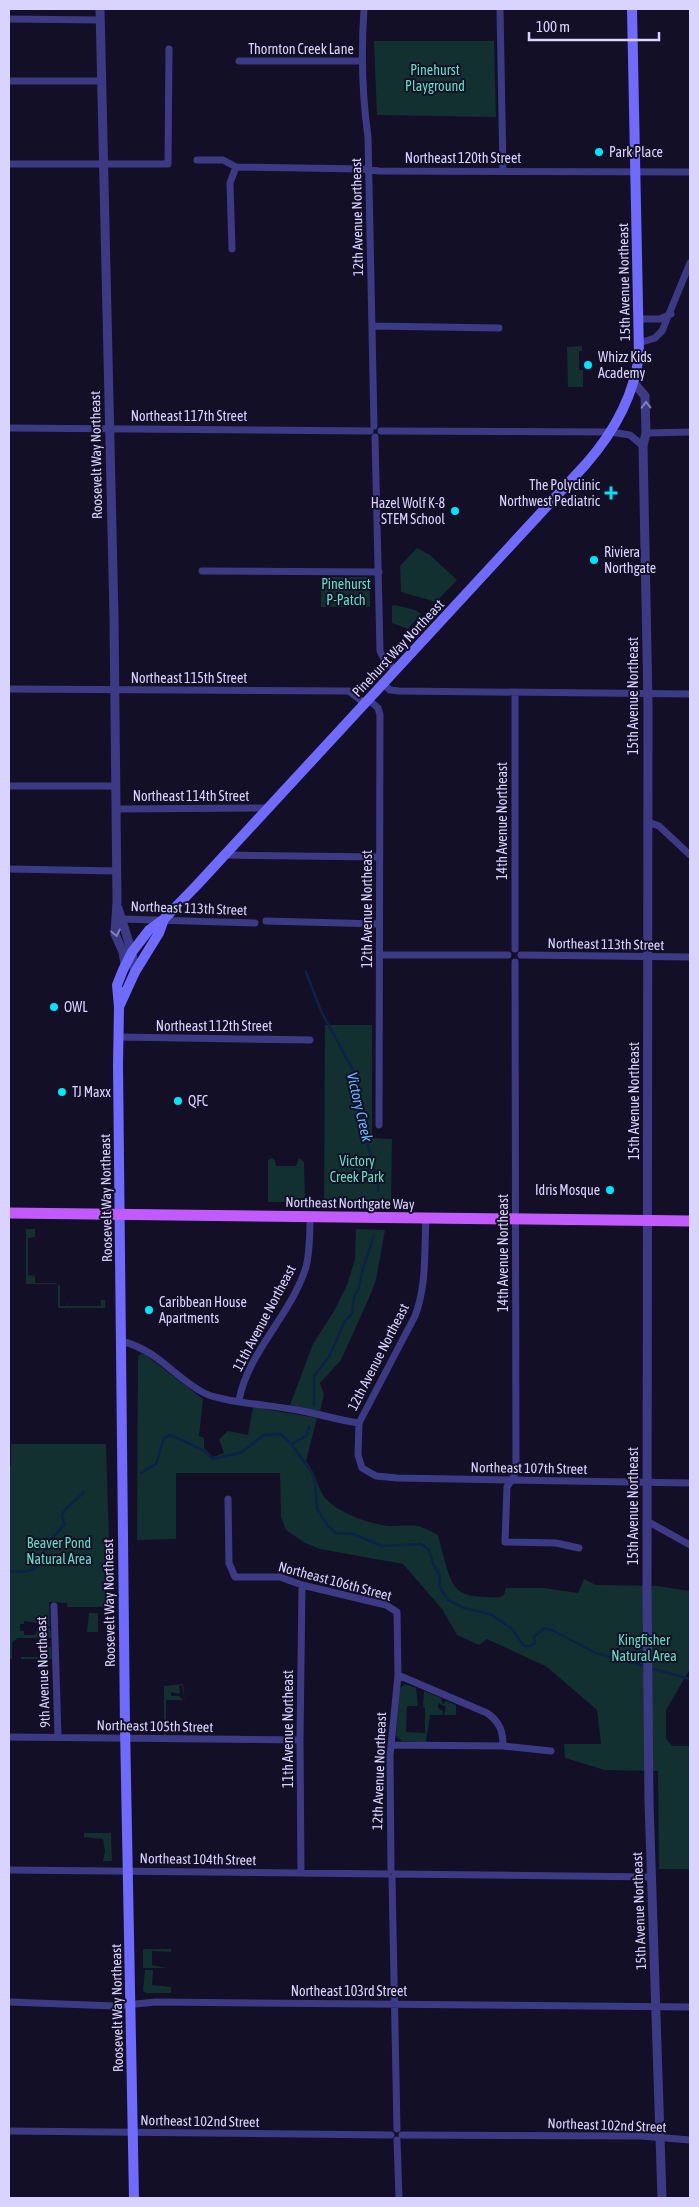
<svg xmlns="http://www.w3.org/2000/svg" width="699" height="2207" font-family="'Asap Condensed',sans-serif">
<style>
.green{fill:#12302f}
.lines{fill:none;stroke-linecap:round;stroke-linejoin:round}
.stream{stroke:#0c2248;stroke-width:2.5}
.minor{stroke:#3d3a85;stroke-width:7}
.tertiary{stroke:#3d3a85;stroke-width:9}
.secondary{stroke:#6f6bff;stroke-width:10}
.primary{stroke:#c25bff;stroke-width:11}
.oneway{stroke:#837fbc}
.poi-dot{fill:#00e5ff;stroke:#130f26;stroke-width:2}
.labels{text-anchor:middle;dominant-baseline:central;stroke-width:4;stroke-linejoin:round;paint-order:stroke}
.street-label{font-size:14px;fill:#d9d4ff;stroke:#130f26}
.park-label{font-size:14px;fill:#5fe0c0;stroke:#130f26}
.poi-label{font-size:14px;fill:#d9d4ff;stroke:#130f26;text-anchor:start}
.water-label{font-size:15px;font-style:italic;fill:#62b6ff;stroke:#130f26}
</style>
<rect width="100%" height="100%" fill="#130f26"/>
<!-- green -->
<path class="green" d="M374 41H494L496 117 377 115Z
M582 346V351H579V370H583V387H568L567 347Z
M417 548 430 555 457 580 436 602 401 592 400 566Z
M321 577H370V607H321Z
M395 605 415 610 421 614 408 629 392 623V606Z
M325 1025H372V1138L392 1139 391 1203 324 1202Z
M272 1158 275 1160 276 1166H296L299 1158 304 1162 305 1202H268V1160Z
M26 1229H35V1237L28 1238V1275L35 1276V1283H56L60 1286V1306H67V1299L68 1306H101V1300H105V1308H58V1284H26Z
M356 1229 385 1230 376 1280 369 1298 341 1360 320 1383 324 1395 320 1411 290 1405 313 1344 334 1311 347 1285 355 1259Z
M143 1353 203 1399 199 1436 204 1438V1448L213 1457 224 1453 219 1439 228 1431 248 1435 253 1407 317 1418 306 1461C317 1474 317 1491 328 1501 342 1514 370 1524 389 1526 398 1526 408 1525 417 1526 424 1527 432 1532 438 1535 441 1548 444 1559 448 1572 455 1593 464 1596 486 1597 492 1597 499 1599 504 1595L506 1588H544L578 1593 584 1579 596 1585 657 1586 690 1591V1669L666 1710V1738L672 1746H690V1869H659L658 1771 605 1770 565 1758 564 1744H601L597 1710 547 1667 487 1639 479 1645 457 1635 442 1609 403 1564 320 1549 305 1543 286 1530 281 1517 280 1473H176V1539L137 1540 138 1356Z
M11 1444H106L111 1607H67V1603L49 1602 50 1626H38L37 1623 24 1621V1624H20V1631H24V1635H35L38 1628H50L51 1638H18L12 1642V1659H9V1466L11 1465Z
M89 1613H98V1632H87Z
M39 1647H51L52 1659H21V1657H39Z
M183 1684 185 1702 182 1685 179 1686 180 1694 171 1692V1696H179L183 1700H166V1735H164V1686Z
M405 1684 416 1688 418 1706H407L406 1732 425 1733V1708L423 1707 424 1691 441 1698 443 1704 446 1701 456 1705V1715H444L446 1707 438 1703V1708L443 1711 442 1715H430L426 1742 402 1741 396 1736 400 1688Z
M84 1833H111L112 1861H103L105 1851 103 1839 84 1837Z
M143 1949H171V1952L152 1951V1965L166 1968H143Z
M145 1970H153L152 1985 171 1987V1993H146L143 1991Z"/>
<g class="lines">
<!-- stream -->
<path class="stream" d="M306 972 321 1011 354 1072 364 1131 378 1182V1191
M314 1405V1376L329 1357 345 1321 352 1314 354 1297 359 1288 362 1272 374 1235
M292 1444 306 1436 309 1427
M141 1473 156 1464 164 1438 170 1435 203 1450 213 1459 242 1452 264 1435 281 1434 292 1445 311 1471 315 1481 317 1509 328 1526 336 1533 353 1534 382 1546 421 1544 429 1550 434 1566 440 1575 439 1586 448 1600 464 1608 492 1615 511 1628 524 1646H530L535 1643 534 1637 544 1628 552 1630 596 1653 645 1666
M9 1571C41 1575 36 1565 49 1543 53 1536 59 1531 64 1525L62 1515 65 1510 84 1492
M650 1668 690 1679"/>
<!-- minor -->
<path class="minor" d="M364 9C361 52 362 94 368 137L374 426
M500 9 503 171
M9 19 100 20
M239 61H362
M9 81H102
M197 160H223L236 167 362 169 379 171 690 172
M9 164H168L169 49
M232 249 230 183 236 167
M639 319H660L671 314
M372 326 499 328
M639 343 655 338 662 331 690 263
M9 428 370 431
M381 431 610 432 630 435 643 446
M646 433 690 432
M375 437 380 651 384 659 395 669
M202 571 379 572
M382 683 390 690 399 691 690 694
M9 689 349 691 364 703
M515 693V949
M368 699 378 708 380 715 379 1125
M9 786H116
M116 809 267 808
M648 822 659 826 690 855
M225 855 379 857
M9 869 117 871
M121 919 255 923
M266 921 379 924
M380 955H508
M521 955 690 957
M515 962 516 1463 514 1476 507 1487 505 1542 556 1543 579 1548
M118 1037 310 1040
M426 1219C424 1251 427 1285 415 1316L359 1423 358 1455 362 1468 376 1476 397 1478 690 1483
M121 1341C160 1351 172 1376 204 1393 221 1402 270 1405 291 1409 314 1412 336 1420 359 1423
M239 1400C248 1352 291 1315 306 1267 310 1251 310 1234 310 1217
M228 1499 229 1563 235 1577H280L302 1585 386 1605 397 1612 398 1675 390 1756 391 1870
M647 1521 690 1545
M54 1606 58 1737
M398 1675 487 1713C500 1722 503 1731 503 1746
M9 1737 300 1740
M391 1745 503 1746 551 1751
M9 1870 387 1874
M301 1873 300 1740 302 1585
M395 1874 652 1877
M392 1878 397 2129
M9 2002 115 2006 156 2002 690 2007
M9 2131 391 2135
M402 2135 641 2136 690 2140
M397 2140 399 2198"/>
<!-- tertiary -->
<path class="tertiary" d="M100 9 114 617 117 901 115 934 123 952 125 964
M633 382 645 396 646 433 643 446 648 704 647 1589 649 1802 662 2198
M118 908 132 952 135 972"/>
<!-- secondary -->
<path class="secondary" d="M119 1007 135 972 159 933 164 919
M134 2198 125 1727 118 1065 119 1007 117 985 123 970 132 952 149 930 164 919 197 885 586 464C613 433 634 396 639 355L632 9"/>
<!-- primary -->
<path class="primary" d="M9 1213 690 1221"/>
</g>
<!-- one-way arrows -->
<defs><path id="oneway-chevron" d="M-2-3.5L2.5 0L-2 3.5" fill="none" stroke-width="1.6" stroke-linecap="round" stroke-linejoin="round" transform="scale(1.25)"/></defs>
<g class="oneway">
<use href="#oneway-chevron" transform="translate(646 405) rotate(-91)"/>
<use href="#oneway-chevron" transform="translate(116 933) rotate(78)"/>
</g>
<!-- markers -->
<g class="poi-dot">
<circle cx="599" cy="152" r="5"/>
<circle cx="588" cy="365" r="5"/>
<path d="M608.5 485.5h5v5h5v5h-5v5h-5v-5h-5v-5h5z"/>
<circle cx="455" cy="511" r="5"/>
<circle cx="594" cy="560" r="5"/>
<circle cx="54" cy="1007" r="5"/>
<circle cx="62" cy="1092" r="5"/>
<circle cx="178" cy="1101" r="5"/>
<circle cx="610" cy="1190" r="5"/>
<circle cx="149" cy="1310" r="5"/>
</g>
<g class="labels">
<!-- street labels -->
<g class="street-label">
<text x="301" y="49">Thornton Creek Lane</text>
<text x="463" y="158">Northeast 120th Street</text>
<text transform="translate(357 217) rotate(-91)">12th Avenue Northeast</text>
<text transform="translate(624 282) rotate(-91)">15th Avenue Northeast</text>
<text x="189" y="416">Northeast 117th Street</text>
<text transform="translate(96 455) rotate(-91)">Roosevelt Way Northeast</text>
<text transform="translate(398 648) rotate(-47)">Pinehurst Way Northeast</text>
<text x="189" y="678">Northeast 115th Street</text>
<text transform="translate(633 696) rotate(-90)">15th Avenue Northeast</text>
<text x="191" y="796">Northeast 114th Street</text>
<text transform="translate(502 821) rotate(-90)">14th Avenue Northeast</text>
<text transform="translate(189 908) rotate(2)">Northeast 113th Street</text>
<text transform="translate(367 909) rotate(-90)">12th Avenue Northeast</text>
<text transform="translate(606 944) rotate(1)">Northeast 113th Street</text>
<text x="214" y="1026">Northeast 112th Street</text>
<text transform="translate(634 1101) rotate(-90)">15th Avenue Northeast</text>
<text transform="translate(106 1198) rotate(-91)">Roosevelt Way Northeast</text>
<text transform="translate(350 1203) rotate(1)">Northeast Northgate Way</text>
<text transform="translate(503 1253) rotate(-90)">14th Avenue Northeast</text>
<text transform="translate(264 1318) rotate(-62)">11th Avenue Northeast</text>
<text transform="translate(378 1357) rotate(-63)">12th Avenue Northeast</text>
<text transform="translate(529 1468) rotate(1)">Northeast 107th Street</text>
<text transform="translate(633 1506) rotate(-90)">15th Avenue Northeast</text>
<text transform="translate(335 1581) rotate(15)">Northeast 106th Street</text>
<text transform="translate(109 1603) rotate(-91)">Roosevelt Way Northeast</text>
<text transform="translate(43 1672) rotate(-92)">9th Avenue Northeast</text>
<text transform="translate(155 1726) rotate(1)">Northeast 105th Street</text>
<text transform="translate(288 1729) rotate(-90)">11th Avenue Northeast</text>
<text transform="translate(379 1771) rotate(-88)">12th Avenue Northeast</text>
<text transform="translate(198 1859) rotate(1)">Northeast 104th Street</text>
<text transform="translate(639 1911) rotate(-92)">15th Avenue Northeast</text>
<text x="349" y="1991">Northeast 103rd Street</text>
<text transform="translate(117 2008) rotate(-91)">Roosevelt Way Northeast</text>
<text transform="translate(200 2121) rotate(1)">Northeast 102nd Street</text>
<text transform="translate(607 2125) rotate(2)">Northeast 102nd Street</text>
</g>
<!-- park labels -->
<g class="park-label">
<text x="435" y="70">Pinehurst<tspan x="435" dy="16">Playground</tspan></text>
<text x="346" y="584">Pinehurst<tspan x="346" dy="16">P-Patch</tspan></text>
<text x="357" y="1161">Victory<tspan x="357" dy="16">Creek Park</tspan></text>
<text x="59" y="1543">Beaver Pond<tspan x="59" dy="16">Natural Area</tspan></text>
<text x="644" y="1640">Kingfisher<tspan x="644" dy="16">Natural Area</tspan></text>
</g>
<!-- poi labels -->
<g class="poi-label">
<text x="609" y="152">Park Place</text>
<text x="598" y="357">Whizz Kids<tspan x="598" dy="16">Academy</tspan></text>
<text x="600" y="485" text-anchor="end">The Polyclinic<tspan x="600" dy="16">Northwest Pediatric</tspan></text>
<text x="445" y="503" text-anchor="end">Hazel Wolf K-8<tspan x="445" dy="16">STEM School</tspan></text>
<text x="604" y="552">Riviera<tspan x="604" dy="16">Northgate</tspan></text>
<text x="64" y="1007">OWL</text>
<text x="72" y="1092">TJ Maxx</text>
<text x="188" y="1101">QFC</text>
<text x="600" y="1190" text-anchor="end">Idris Mosque</text>
<text x="159" y="1302">Caribbean House<tspan x="159" dy="16">Apartments</tspan></text>
</g>
<!-- water labels -->
<g class="water-label">
<text transform="translate(360 1107) rotate(77)">Victory Creek</text>
</g>
</g>
<!-- border -->
<rect width="699" height="2207" fill="none" stroke="#d9d4ff" stroke-width="20"/>
<!-- scale -->
<path d="M529 32v8h130v-8" fill="none" stroke="#d9d4ff" stroke-width="2.5"/>
<text x="536" y="32" font-size="15" fill="#d9d4ff" stroke="#130f26" stroke-width="4" paint-order="stroke">100 m</text>
</svg>
